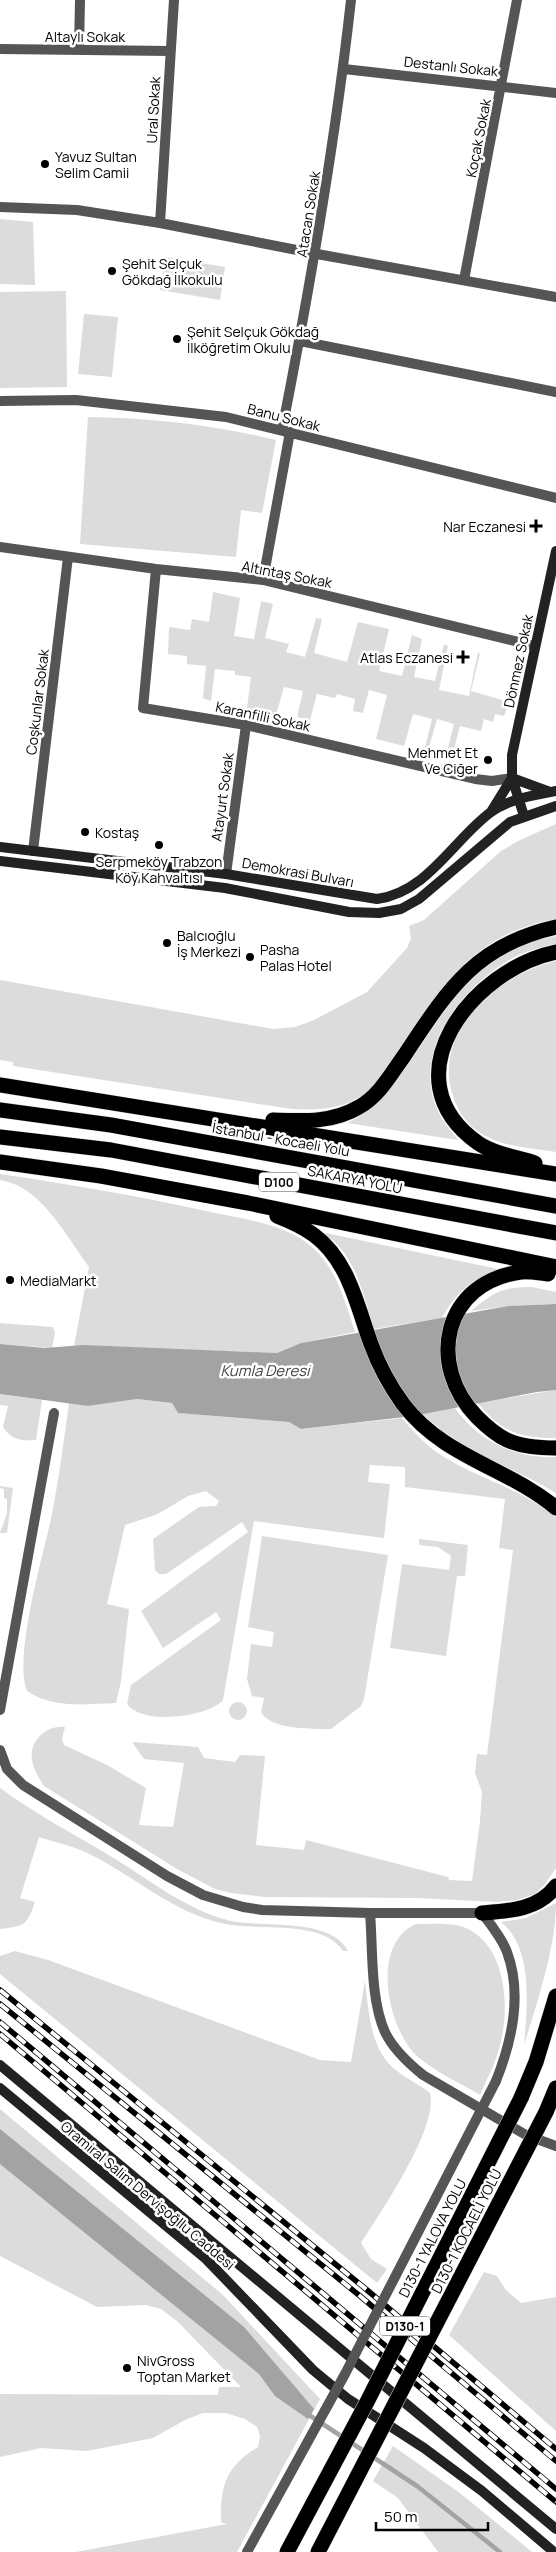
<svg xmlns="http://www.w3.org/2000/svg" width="556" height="2552" font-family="Manrope,sans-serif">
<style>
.green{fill:#dcdcdc}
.water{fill:#a3a3a3}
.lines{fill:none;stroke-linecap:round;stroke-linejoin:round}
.stream{stroke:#a3a3a3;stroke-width:4.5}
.highway-casing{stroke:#dbdbdb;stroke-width:16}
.street{stroke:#555;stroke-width:10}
.secondary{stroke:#222;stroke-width:10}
.highway{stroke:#000;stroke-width:15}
.rail-casing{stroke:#000;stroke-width:5.5}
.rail{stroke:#fff;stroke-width:4;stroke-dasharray:11;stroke-linecap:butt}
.highway-bridge-casing{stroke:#dbdbdb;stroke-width:16;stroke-linecap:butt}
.street-bridge{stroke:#555;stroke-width:10}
.highway-bridge{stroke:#000;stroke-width:15}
.poi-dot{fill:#000;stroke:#fff;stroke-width:2}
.labels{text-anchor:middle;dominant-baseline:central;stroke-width:5;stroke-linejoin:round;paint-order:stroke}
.shield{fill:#fff;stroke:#4c4c4c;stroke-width:1}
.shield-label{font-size:12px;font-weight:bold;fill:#000}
.street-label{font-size:14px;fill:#000;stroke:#fff}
.poi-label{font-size:14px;fill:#000;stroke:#fff;text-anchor:start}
.water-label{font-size:15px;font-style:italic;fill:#444;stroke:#fff}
</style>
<rect width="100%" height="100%" fill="#fff"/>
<!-- green -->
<path class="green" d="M0 219 33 222 35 285 0 284Z
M165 257 225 267 220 300 160 290Z
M66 291 67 387 0 388V292Z
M84 314 118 317 112 377 78 374Z
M88 417C151 418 214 425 276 440L262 513 241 510 236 557 80 544Z
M213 592 240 598 234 636 254 639 261 601 273 604 265 638 289 644 286 652 305 657 316 618 322 619 314 653 347 662 358 622 389 629 379 671 402 676 412 635 422 639 414 677 435 681 444 644 448 646 439 690 469 696 478 652 480 654 471 691 509 702 504 716 495 714 493 722 484 719 481 731 460 726 452 756 446 755 454 724 437 719 428 751H424L432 719 413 714 404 746 376 739 387 695 369 690 363 713 353 711 355 699 337 694 335 698 317 694 310 720 297 717 303 691 284 687 276 715 247 708 251 677 235 675V671L215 669 211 701 203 698 206 666 187 664V656L168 654 169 627 190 630 192 619 209 622Z
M556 824V919C478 932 442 984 402 1045 391 1061 381 1082 365 1093 343 1110 319 1110 292 1109L13 1066V1062L0 1060V980L273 1029 295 1027 314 1020 367 992 407 948 411 939 409 926 424 920 501 851 518 841Z
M556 936V944C539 948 520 952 506 962 456 993 407 1059 442 1119 447 1126 453 1133 458 1140L347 1123C375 1110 392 1088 409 1063 451 1001 476 951 556 936Z
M556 961V1152C529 1148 499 1147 476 1130 464 1121 456 1107 452 1093 433 1029 501 973 556 961Z
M0 1174C69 1184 138 1196 206 1211 241 1219 286 1223 313 1248 338 1271 345 1302 355 1332L301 1343 277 1353 74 1346 89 1267C66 1236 41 1186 0 1180Z
M321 1232 498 1269C472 1280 456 1292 442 1318L374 1329C363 1294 355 1251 321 1232Z
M532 1287 556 1292V1304L508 1306 471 1311C494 1292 501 1287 532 1287Z
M0 1323 53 1327 55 1333 52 1348 0 1344Z
M556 1390V1438C520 1438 501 1432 478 1403Z
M0 1394 42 1400 36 1440C22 1441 11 1440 3 1427L8 1406 0 1405Z
M137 1399 172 1403 178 1413 289 1422 301 1429 402 1418C414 1432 427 1447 444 1457 480 1479 523 1490 556 1517V1868L545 1884 535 1894 517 1900 497 1902 417 1898 265 1897 231 1893 215 1889 177 1869 44 1786C32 1768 24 1749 43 1733 50 1728 57 1726 65 1727L62 1739 64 1745 107 1765 146 1788 139 1825 173 1827 184 1763 144 1759 132 1742 198 1747 204 1758 235 1762 240 1755 265 1756 256 1845 304 1850 306 1840 448 1877 449 1880 472 1881 480 1821 482 1792 475 1773 477 1754 487 1755 513 1550 499 1548 505 1499 405 1487V1467L370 1465 368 1482 390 1484 384 1538 254 1521 223 1700C207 1718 141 1725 127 1704L131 1685 221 1620 216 1612 163 1648 141 1611 248 1532 242 1522 166 1574H159L155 1570 153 1539 199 1507 216 1506 219 1501 206 1491 188 1496 158 1514 125 1525 107 1604 129 1609 121 1681 116 1703C85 1704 53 1709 27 1691 13 1656 44 1553 52 1514 59 1477 64 1440 69 1403L88 1406Z
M454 1407C478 1441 515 1459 556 1457V1493C511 1465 460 1452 422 1413Z
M0 1486 13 1488 7 1533H0L7 1513V1499L4 1498V1489L0 1488Z
M262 1536 388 1555 364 1699 361 1706 331 1729C313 1729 270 1730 261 1712L264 1698 252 1696 247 1679 251 1644 272 1647 274 1632 248 1627Z
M419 1539 468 1545 465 1576H457L446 1656 390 1648 402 1564 449 1570 451 1556 438 1547 419 1545Z
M229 1711a9 9 0 1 1 18 0a9 9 0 1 1-18 0Z
M0 1788C38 1816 80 1837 120 1862 155 1884 187 1909 227 1920 261 1929 330 1916 348 1951H343C323 1919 260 1931 225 1924 171 1913 132 1873 83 1851 69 1845 54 1842 39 1837L20 1898 35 1902C27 1926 24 1926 0 1929Z
M556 1903C556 1947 537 2003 524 2045 527 2007 534 1949 501 1922L526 1918Z
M416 1924C431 1924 452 1922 466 1928 505 1945 510 2004 501 2041 497 2060 488 2077 480 2095 459 2082 435 2072 417 2056 387 2028 370 1944 416 1924Z
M15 1951 48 1960 320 2060 351 2062 365 1981C369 2012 370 2051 397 2071 407 2079 420 2085 430 2093 439 2127 380 2213 361 2243L371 2259 387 2269 377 2283 0 1974V1956Z
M0 2109 223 2295 320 2399 237 2552H76L227 2524 221 2522C220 2486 226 2466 258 2447L260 2436 257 2427 245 2419 226 2413H203L185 2420 153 2438 87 2451 41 2448 0 2457V2394L218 2395 219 2387H241L177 2321 161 2309 146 2305 97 2307 0 2256Z
M484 2272 497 2276 505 2289 521 2303 556 2297V2431L449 2335Z
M393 2446 460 2493 532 2552H438L398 2498 373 2481Z"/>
<!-- water -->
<path class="water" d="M556 1304V1390L537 1392 413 1416 301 1429 289 1422 178 1413 172 1403 137 1399 88 1406 0 1394V1344L45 1348 83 1345 277 1353 301 1343 508 1306Z
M0 2129 244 2327 314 2409 308 2419 275 2396 259 2374 0 2164Z"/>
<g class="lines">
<!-- stream -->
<path class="stream" d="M306 2413 417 2486 500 2552"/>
<defs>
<path id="highway" d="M0 1085 556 1174
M0 1110 111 1125 556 1206
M273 1120C303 1121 332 1123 359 1107 379 1096 391 1074 404 1056 447 991 475 945 556 927
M0 1137 111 1150 556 1233
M0 1162 101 1176 248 1203 556 1267
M535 1163C517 1157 494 1154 478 1143 386 1078 473 969 556 952
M277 1216C290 1221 303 1227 314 1235 349 1261 357 1306 371 1344 379 1366 390 1386 403 1404 444 1458 507 1467 556 1508
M548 1274C539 1273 530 1271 521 1272 443 1282 426 1365 477 1417 486 1426 496 1435 507 1440 522 1447 540 1448 556 1448
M482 1913C509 1911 538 1910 556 1886
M521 2098 536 2062 556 1996
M546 2112 556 2088"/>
</defs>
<!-- highway casing -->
<use href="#highway" class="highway-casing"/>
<!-- street -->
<path class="street" d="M0 49 170 51
M79 49 80 0
M344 69 556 93
M0 207 77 210 160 223 317 254 556 297
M160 223 174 0
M464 280 517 0
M300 341 556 392
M0 401 76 400 226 417 556 498
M282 430C310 287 335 145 351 0
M0 547 156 569 263 580 535 646
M156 569 143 708 246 725 475 779 492 781 512 778
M263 580 290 432
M33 851 68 557
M226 874 246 725
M0 1710 54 1413
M0 1750 7 1769 23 1785 167 1876 203 1895 243 1907 262 1910 370 1913
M496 2081C512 2041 523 1995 507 1952 502 1938 491 1925 482 1913H370C373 1948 370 1999 385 2032 393 2049 408 2063 423 2075L526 2135 556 2146"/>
<!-- secondary -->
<path class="secondary" d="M512 778 550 792
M491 812 512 778
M524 816 512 778V755L556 551
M0 847 226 874 377 899C428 892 453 840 491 812 509 799 534 795 556 791
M0 861 225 888 349 912 379 913 401 909 419 899 510 822 556 806
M0 2065 556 2529
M0 2088 206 2259 313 2370 348 2399 424 2448 482 2491 554 2552"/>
<!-- highway -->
<use href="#highway" class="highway"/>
<defs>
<path id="rail" d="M0 1990 367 2290 556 2449
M0 2004 360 2296 556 2461
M0 2022 556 2489
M0 2034 556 2502"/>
</defs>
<!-- rail casing -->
<use href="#rail" class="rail-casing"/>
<!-- rail -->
<use href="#rail" class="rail"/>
<defs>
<path id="highway-bridge" d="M287 2552 367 2402 521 2098
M318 2552 546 2112"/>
</defs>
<!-- highway-bridge casing -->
<use href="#highway-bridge" class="highway-bridge-casing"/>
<!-- street-bridge -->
<path class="street-bridge" d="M247 2552 345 2374 496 2081"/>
<!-- highway-bridge -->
<use href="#highway-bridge" class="highway-bridge"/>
</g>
<!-- markers -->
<g class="poi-dot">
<circle cx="45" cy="164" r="5"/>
<circle cx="112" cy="271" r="5"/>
<circle cx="177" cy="339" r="5"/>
<path d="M533.5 518.5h5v5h5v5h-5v5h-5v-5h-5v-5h5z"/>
<path d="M460.5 649.5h5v5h5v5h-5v5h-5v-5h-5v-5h5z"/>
<circle cx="488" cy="760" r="5"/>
<circle cx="85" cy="832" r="5"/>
<circle cx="159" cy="845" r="5"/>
<circle cx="167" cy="943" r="5"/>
<circle cx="250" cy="957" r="5"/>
<circle cx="10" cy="1280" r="5"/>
<circle cx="127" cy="2368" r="5"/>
</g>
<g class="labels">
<!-- shield labels -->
<g class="shield">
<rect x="259" y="1172.5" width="40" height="19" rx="4"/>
<rect x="380" y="2316.5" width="50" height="19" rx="4"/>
</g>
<g class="shield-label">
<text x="279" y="1182">D100</text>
<text x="405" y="2326">D130-1</text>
</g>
<!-- street labels -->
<g class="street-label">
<text x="85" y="36">Altaylı Sokak</text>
<text transform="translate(451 66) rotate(6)">Destanlı Sokak</text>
<text transform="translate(153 110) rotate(-87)">Ural Sokak</text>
<text transform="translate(478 138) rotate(-79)">Koçak Sokak</text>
<text transform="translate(308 214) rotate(-81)">Atacan Sokak</text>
<text transform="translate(284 417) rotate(14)">Banu Sokak</text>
<text transform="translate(287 574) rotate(11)">Altıntaş Sokak</text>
<text transform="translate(518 661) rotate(-78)">Dönmez Sokak</text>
<text transform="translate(37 702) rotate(-83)">Coşkunlar Sokak</text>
<text transform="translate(263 716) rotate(12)">Karanfilli Sokak</text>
<text transform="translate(222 797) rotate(-82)">Atayurt Sokak</text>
<text transform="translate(298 872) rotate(10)">Demokrasi Bulvarı</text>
<text transform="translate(281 1139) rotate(10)">İstanbul - Kocaeli Yolu</text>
<text transform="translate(355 1179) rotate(11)">SAKARYA YOLU</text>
<text transform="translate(148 2195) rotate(40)">Oramiral Salim Dervişoğllu Caddesi</text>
<text transform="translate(466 2231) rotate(-63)">D130-1 KOCAELİ YOLU</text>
<text transform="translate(432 2238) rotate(-63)">D130-1 YALOVA YOLU</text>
</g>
<!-- poi labels -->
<g class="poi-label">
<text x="55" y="156">Yavuz Sultan<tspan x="55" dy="16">Selim Camii</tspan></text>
<text x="122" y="263">Şehit Selçuk<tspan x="122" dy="16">Gökdağ İlkokulu</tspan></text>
<text x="187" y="331">Şehit Selçuk Gökdağ<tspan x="187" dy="16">İlköğretim Okulu</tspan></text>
<text x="526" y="526" text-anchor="end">Nar Eczanesi</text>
<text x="453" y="657" text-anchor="end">Atlas Eczanesi</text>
<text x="478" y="752" text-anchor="end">Mehmet Et<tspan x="478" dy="16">Ve Ciğer</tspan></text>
<text x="95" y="832">Kostaş</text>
<text x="159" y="861" text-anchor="middle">Serpmeköy Trabzon<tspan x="159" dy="16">Köy Kahvaltısı</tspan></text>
<text x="177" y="935">Balcıoğlu<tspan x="177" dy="16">İş Merkezi</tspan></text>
<text x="260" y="949">Pasha<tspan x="260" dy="16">Palas Hotel</tspan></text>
<text x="20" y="1280">MediaMarkt</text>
<text x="137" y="2360">NivGross<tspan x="137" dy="16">Toptan Market</tspan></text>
</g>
<!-- water labels -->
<g class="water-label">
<text x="265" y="1370">Kumla Deresi</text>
</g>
</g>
<!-- scale -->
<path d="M376 2522v8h112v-8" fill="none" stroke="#000000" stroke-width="2.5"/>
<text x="384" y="2522" font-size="15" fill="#000000" stroke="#ffffff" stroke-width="4" paint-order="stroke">50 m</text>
</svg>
